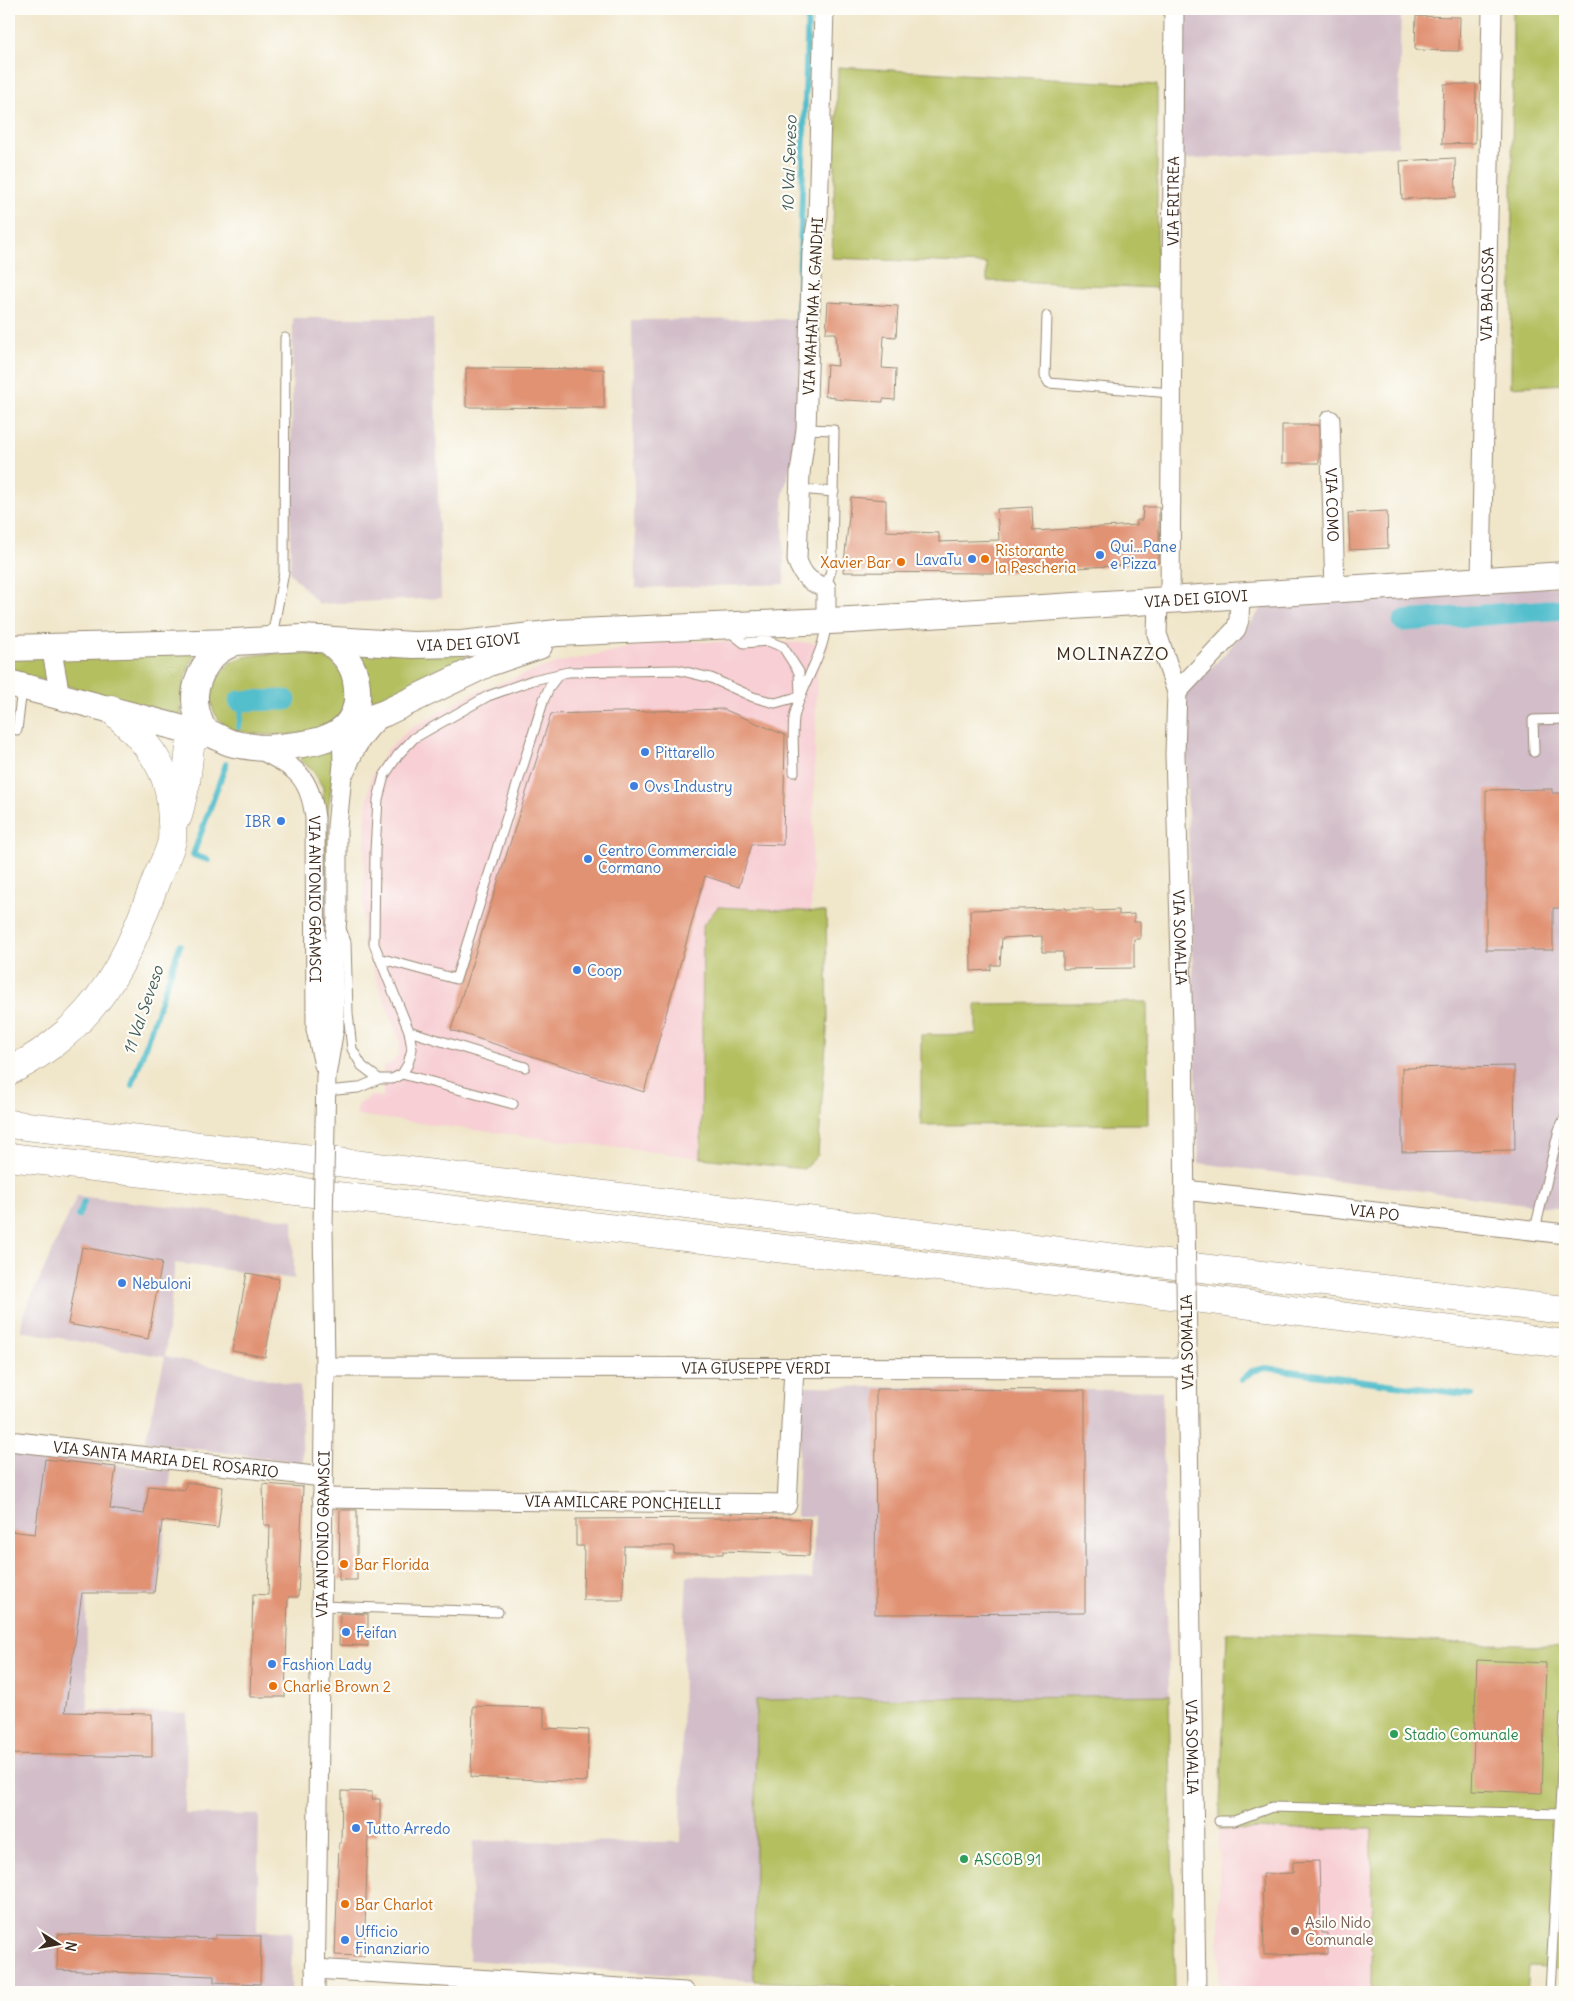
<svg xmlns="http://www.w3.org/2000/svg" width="1574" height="2001" font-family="Delius,sans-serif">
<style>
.built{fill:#f7cfd4}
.industrial{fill:#d2bdc8}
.green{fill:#b4bf61;stroke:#787440}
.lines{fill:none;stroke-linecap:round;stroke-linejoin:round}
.stream{stroke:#52becc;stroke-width:6}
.canal{stroke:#52becc;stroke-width:21}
.building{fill:#e19273}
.lane-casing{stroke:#968874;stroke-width:11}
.street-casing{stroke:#968874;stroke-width:21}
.secondary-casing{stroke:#968874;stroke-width:28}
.highway-casing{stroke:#968874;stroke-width:29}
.lane{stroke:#fff;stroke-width:9}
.street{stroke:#fff;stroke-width:19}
.secondary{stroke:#fff;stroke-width:26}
.highway{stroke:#fff;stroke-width:28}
.street-bridge-casing{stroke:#968874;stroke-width:21;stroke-linecap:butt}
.street-bridge{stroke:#fff;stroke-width:19}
.shop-dot{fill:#3f7fe0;stroke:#fdfcf7;stroke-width:2}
.food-dot{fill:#e8710a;stroke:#fdfcf7;stroke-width:2}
.leisure-dot{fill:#2e9e5b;stroke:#fdfcf7;stroke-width:2}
.education-dot{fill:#8d6e63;stroke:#fdfcf7;stroke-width:2}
.labels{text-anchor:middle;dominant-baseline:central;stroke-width:4.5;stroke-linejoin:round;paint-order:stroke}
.street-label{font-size:15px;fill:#3b2a1e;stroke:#fdfcf7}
.shop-label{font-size:15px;fill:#366cbe;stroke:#fdfcf7;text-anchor:start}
.food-label{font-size:15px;fill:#c56008;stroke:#fdfcf7;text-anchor:start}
.leisure-label{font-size:15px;fill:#27864d;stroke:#fdfcf7;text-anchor:start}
.education-label{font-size:15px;fill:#785e54;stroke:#fdfcf7;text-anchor:start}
.water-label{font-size:16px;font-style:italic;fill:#435e5b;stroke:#fdfcf7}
.quarter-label{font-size:18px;letter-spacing:1px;fill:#3b2a1e;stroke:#fdfcf7}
</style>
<rect width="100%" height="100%" fill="#fdfcf7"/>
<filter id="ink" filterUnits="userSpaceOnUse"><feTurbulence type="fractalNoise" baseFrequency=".02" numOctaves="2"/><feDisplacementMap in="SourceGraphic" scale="10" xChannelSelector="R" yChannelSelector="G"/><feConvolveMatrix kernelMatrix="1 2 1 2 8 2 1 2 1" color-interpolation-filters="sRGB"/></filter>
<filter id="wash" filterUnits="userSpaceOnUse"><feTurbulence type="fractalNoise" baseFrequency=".0096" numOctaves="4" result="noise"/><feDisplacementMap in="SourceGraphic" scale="20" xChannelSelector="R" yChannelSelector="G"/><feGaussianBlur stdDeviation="1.12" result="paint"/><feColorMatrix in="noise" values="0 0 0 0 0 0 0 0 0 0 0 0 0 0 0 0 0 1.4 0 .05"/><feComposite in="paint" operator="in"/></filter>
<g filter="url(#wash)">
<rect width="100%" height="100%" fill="#f0e6ca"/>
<!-- built -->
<path class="built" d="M663 641 830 643 817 671 811 911 718 907 703 925 701 1158 356 1115 358 1105 372 1096 383 1097V1066L389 1065 398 1055 400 1042 362 940 366 810 371 778 387 750 410 729 475 692 556 663Z
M1372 1828 1371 1992H1219V1830Z"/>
<!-- industrial -->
<path class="industrial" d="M1181 9H1401L1398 146 1180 160Z
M293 318H433L441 598 319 604 290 573Z
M802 319 798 437 783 495 784 584 635 588 632 320Z
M1565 586V1209L1199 1163 1184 696 1231 647 1265 604Z
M77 1196 293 1220 294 1279 175 1263 165 1356 300 1386 303 1463 145 1442 165 1357 21 1331 23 1315Z
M802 1386 1162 1391 1169 1695 756 1700 754 1981 469 1960 473 1841 681 1842 683 1659 687 1575 812 1579 815 1516H796Z
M9 1453 171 1471 158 1595H86L88 1710 187 1713 185 1814 259 1815 257 1930 292 1932 291 1992H9Z"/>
<!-- green -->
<path class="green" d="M1513 9H1565V384L1511 387Z
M838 67 1157 85V288L987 281V264L832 258Z
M361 650 463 653 467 659 368 711C373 690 368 671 361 650Z
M196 652C184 675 182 690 181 715L9 671V658Z
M305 652C317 655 330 658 338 668 349 682 349 713 331 723 306 737 269 737 242 732 211 726 201 694 222 671 225 668 229 663 233 661 251 652 284 654 305 652Z
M332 751 335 755 328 812V875H324L323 788 312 769 300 760 303 755Z
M718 907 826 912 828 1018 818 1155 804 1169 701 1158 703 925Z
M1147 1002 1148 1124 921 1125V1035L976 1034V1004Z
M1227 1633 1565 1647V1969L1528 1967 1526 1992H1371L1372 1828 1219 1830Z
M1169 1695 1175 1988 1170 1992H955L754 1981 756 1700Z"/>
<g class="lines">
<!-- stream -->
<path class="stream" d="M798 319 808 9
M239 727 243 701
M208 860 193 855 226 764
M132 1085 180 945
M78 1216 84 1202
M1242 1380 1252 1371 1266 1368 1472 1395"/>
<!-- canal -->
<path class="canal" d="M1403 621 1565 609
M239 701 286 700"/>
</g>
<g id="blocks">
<!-- building -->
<path class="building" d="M1416 16 1460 17 1459 51 1415 50Z
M1444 84H1476L1475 143 1442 144Z
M1455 158 1456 197 1402 199 1400 161Z
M828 302 898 306 896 337 884 336 882 368 896 369 895 400 883 399V402L846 400 835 399V397L825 396 827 365 838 366 836 333H826Z
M466 368 604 369V408L466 407Z
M1282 425H1319V463H1282Z
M851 497 886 500V531L939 533V542L999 540 997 509 1032 507 1033 531 1137 525V520H1142L1143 507H1159V563L993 573 843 572Z
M1387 511 1388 548 1350 550 1348 513Z
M723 709 785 735 783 845 752 844 739 887 705 876 644 1092 451 1030 551 714Z
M1552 789V793H1565V908H1553V950H1486V790Z
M1065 908V909H1093V911L1119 910V915L1134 914V922H1140V939H1134V968L1063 969V952H1042V936L1002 938 1000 965H991V970L971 971 970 910Z
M1514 1066 1515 1150 1402 1152V1068Z
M82 1247 162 1262 148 1339 68 1324Z
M247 1273 279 1279 265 1357 232 1351Z
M876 1389 1085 1390V1613L875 1614Z
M45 1459 116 1467 110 1509 144 1514 149 1486 185 1490 186 1482 223 1487 218 1528 162 1521 154 1593H82L65 1712 152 1714V1757L9 1754V1531L35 1534Z
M263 1484 303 1487 298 1597H288L285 1697H250L253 1594 268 1595 270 1525H264Z
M340 1510H357V1580H339Z
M738 1518 810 1519 809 1556 783 1555V1553L723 1551V1554H674V1546H624L623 1600H583L584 1546H576V1519Z
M340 1613 368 1614V1646L339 1645Z
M1477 1660 1546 1663 1542 1793 1472 1790Z
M473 1706 544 1708V1728L589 1730 587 1782 471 1777Z
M342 1791 372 1792V1799H380V1827H377V1836H368L364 1956 335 1955 339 1843H341Z
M1319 1861 1321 1933H1327V1954L1264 1955 1262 1874 1293 1873V1862Z
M58 1934 215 1939V1935L261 1936 260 1984 214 1982V1976L57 1970Z"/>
</g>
</g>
<g filter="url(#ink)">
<use href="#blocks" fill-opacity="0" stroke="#968874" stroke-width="1"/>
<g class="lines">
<defs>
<path id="lane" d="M1047 316 1045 376 1049 383 1171 393
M806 429 834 430 832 567 826 587
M799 489 834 492
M730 632 744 643 768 641 783 647 799 672 800 693
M269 635 274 626 284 572 285 338
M17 730 22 689
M1534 752 1533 720 1565 719
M794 772C794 755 792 735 794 718 800 685 825 654 826 623
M341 929 346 942 348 1013 352 1049 362 1066 379 1079
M379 958 456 979 544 699 550 686 559 674
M409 1031 525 1067
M402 1074 513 1104
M326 1091 358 1088 379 1079H392L402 1074 408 1064 412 1049 409 1031 374 944 375 851 378 799 384 776 398 755 414 738 488 696 533 680 568 672 678 670 711 678 753 697 775 703 801 696
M1535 1229 1559 1130 1565 1117
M321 1606 498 1612
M1219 1821H1234L1272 1807 1560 1814
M1550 1992 1565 1716"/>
<g id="street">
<path d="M824 9 818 216 812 252 806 429 800 473 797 560C802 575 810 584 826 587V621"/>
<path id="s1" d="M1330 420 1335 591"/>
<path id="s2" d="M1481 580 1492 9"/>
<path id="s3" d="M1170 600 1174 9"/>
<path id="s4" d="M1158 601 1157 634 1177 692 1175 754 1183 1027 1185 1218"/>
<path d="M51 646 60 696"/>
<path d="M1177 692 1236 629 1239 620 1240 597"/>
<path id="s5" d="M257 748C294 767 310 774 315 818L316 1029 324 1065"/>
<path d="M346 770C353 749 365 731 381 717"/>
<path d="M325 1125 326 1076 334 1028 333 959 337 918V827L343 764 342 730"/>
<path id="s6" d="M1185 1190 1565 1234"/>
<path id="s7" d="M1187 1356 1196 1992"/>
<path id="s8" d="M325 1367 1187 1368"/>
<path id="s9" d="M9 1441 323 1477"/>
<path id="s10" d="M322 1498 787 1504 794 1368"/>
<path d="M315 1969 685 1992"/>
<path id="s11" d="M315 1992 325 1367 323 1226"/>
</g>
<g id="secondary">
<path id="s12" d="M9 648 235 642 302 638 413 645 462 644 557 633 851 620 1565 575"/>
<path d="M9 683 180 728C187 729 196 729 203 731 213 733 221 740 231 743 238 745 246 746 254 747 264 749 277 747 288 746 318 743 354 736 357 700 359 670 348 656 326 639"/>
<path d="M346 727 385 713 489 663 539 646"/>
<path d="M203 730C199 720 195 711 195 700 194 684 205 661 217 652 222 648 229 645 235 642"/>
</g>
<path id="highway" d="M178 816 186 783 190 747 193 739 206 732
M9 1071C37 1058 66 1036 87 1012 122 973 140 924 158 875 163 865 170 851 172 840 173 830 171 796 168 787 160 755 134 730 111 709
M9 1124 321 1160 1132 1260 1565 1310
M9 1157 1131 1290 1565 1344"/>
</defs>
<!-- lane casing -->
<use href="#lane" class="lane-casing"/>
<!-- street casing -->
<use href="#street" class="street-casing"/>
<!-- secondary casing -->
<use href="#secondary" class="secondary-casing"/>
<!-- highway casing -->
<use href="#highway" class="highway-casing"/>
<!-- lane -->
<use href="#lane" class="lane"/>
<!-- street -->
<use href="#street" class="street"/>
<!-- secondary -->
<use href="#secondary" class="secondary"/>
<!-- highway -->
<use href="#highway" class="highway"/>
<defs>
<path id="street-bridge" d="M1185 1218 1187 1348
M323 1226 325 1125"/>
</defs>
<!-- street-bridge casing -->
<use href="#street-bridge" class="street-bridge-casing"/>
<!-- street-bridge -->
<use href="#street-bridge" class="street-bridge"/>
</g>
</g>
<!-- markers -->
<g class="shop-dot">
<circle cx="1100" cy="555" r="5"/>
<circle cx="972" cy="559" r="5"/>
<circle cx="645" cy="752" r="5"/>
<circle cx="634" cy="786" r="5"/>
<circle cx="281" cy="821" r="5"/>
<circle cx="588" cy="859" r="5"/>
<circle cx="577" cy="970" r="5"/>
<circle cx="122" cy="1283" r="5"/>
<circle cx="346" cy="1632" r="5"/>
<circle cx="272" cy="1664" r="5"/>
<circle cx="356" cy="1828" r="5"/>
<circle cx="345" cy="1940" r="5"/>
</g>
<g class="food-dot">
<circle cx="985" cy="559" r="5"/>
<circle cx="901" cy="562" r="5"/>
<circle cx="344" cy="1564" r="5"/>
<circle cx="273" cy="1686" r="5"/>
<circle cx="345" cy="1904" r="5"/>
</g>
<g class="leisure-dot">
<circle cx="1394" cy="1734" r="5"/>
<circle cx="964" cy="1859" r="5"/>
</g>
<circle class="education-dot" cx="1295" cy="1931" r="5"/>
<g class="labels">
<!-- street labels -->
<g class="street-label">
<text stroke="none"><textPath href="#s3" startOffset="399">VIA ERITREA</textPath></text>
<text stroke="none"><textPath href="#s2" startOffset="286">VIA BALOSSA</textPath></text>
<text transform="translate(813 306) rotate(-87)">VIA MAHATMA K. GANDHI</text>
<text stroke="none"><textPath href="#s1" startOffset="85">VIA COMO</textPath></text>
<text stroke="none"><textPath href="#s12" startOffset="1189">VIA DEI GIOVI</textPath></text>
<text stroke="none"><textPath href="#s12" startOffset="460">VIA DEI GIOVI</textPath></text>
<text stroke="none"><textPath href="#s5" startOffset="178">VIA ANTONIO GRAMSCI</textPath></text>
<text stroke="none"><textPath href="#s4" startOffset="340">VIA SOMALIA</textPath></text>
<text stroke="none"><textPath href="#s6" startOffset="191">VIA PO</textPath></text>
<text transform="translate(1187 1342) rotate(-91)">VIA SOMALIA</text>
<text stroke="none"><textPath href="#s8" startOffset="431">VIA GIUSEPPE VERDI</textPath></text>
<text stroke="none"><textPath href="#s9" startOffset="158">VIA SANTA MARIA DEL ROSARIO</textPath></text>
<text stroke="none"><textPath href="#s10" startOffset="301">VIA AMILCARE PONCHIELLI</textPath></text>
<text stroke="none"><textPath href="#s11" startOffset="458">VIA ANTONIO GRAMSCI</textPath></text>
<text stroke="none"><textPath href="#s7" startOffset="391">VIA SOMALIA</textPath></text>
</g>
<!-- shop labels -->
<g class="shop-label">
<text x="1110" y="546">Qui...Pane<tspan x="1110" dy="17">e Pizza</tspan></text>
<text x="962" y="559" text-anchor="end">LavaTu</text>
<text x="655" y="752">Pittarello</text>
<text x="644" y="786">Ovs Industry</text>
<text x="271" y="821" text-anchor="end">IBR</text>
<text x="598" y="850">Centro Commerciale<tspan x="598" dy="17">Cormano</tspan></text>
<text x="587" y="970">Coop</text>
<text x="132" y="1283">Nebuloni</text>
<text x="356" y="1632">Feifan</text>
<text x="282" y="1664">Fashion Lady</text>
<text x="366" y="1828">Tutto Arredo</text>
<text x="355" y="1931">Ufficio<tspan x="355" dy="17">Finanziario</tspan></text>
</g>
<!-- food labels -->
<g class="food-label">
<text x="995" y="550">Ristorante<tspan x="995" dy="17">la Pescheria</tspan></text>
<text x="891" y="562" text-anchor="end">Xavier Bar</text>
<text x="354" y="1564">Bar Florida</text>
<text x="283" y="1686">Charlie Brown 2</text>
<text x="355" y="1904">Bar Charlot</text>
</g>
<!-- leisure labels -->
<g class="leisure-label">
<text x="1404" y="1734">Stadio Comunale</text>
<text x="974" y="1859">ASCOB 91</text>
</g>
<!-- education labels -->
<g class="education-label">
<text x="1305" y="1922">Asilo Nido<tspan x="1305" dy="17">Comunale</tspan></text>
</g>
<!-- water labels -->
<g class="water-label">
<text transform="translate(789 164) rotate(-88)">10 Val Seveso</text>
<text transform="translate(143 1010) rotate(-71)">11 Val Seveso</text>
</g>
<!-- quarter labels -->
<g class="quarter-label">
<text x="1113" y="653">MOLINAZZO</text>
</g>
</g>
<!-- margin -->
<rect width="1574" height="2001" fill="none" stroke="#fdfcf7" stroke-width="30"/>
<!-- north arrow -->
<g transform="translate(58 1944) rotate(101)" stroke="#fdfcf7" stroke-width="4" paint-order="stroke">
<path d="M0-4L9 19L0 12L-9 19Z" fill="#3b2a1e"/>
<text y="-8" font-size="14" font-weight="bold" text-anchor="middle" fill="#3b2a1e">N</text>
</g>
</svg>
